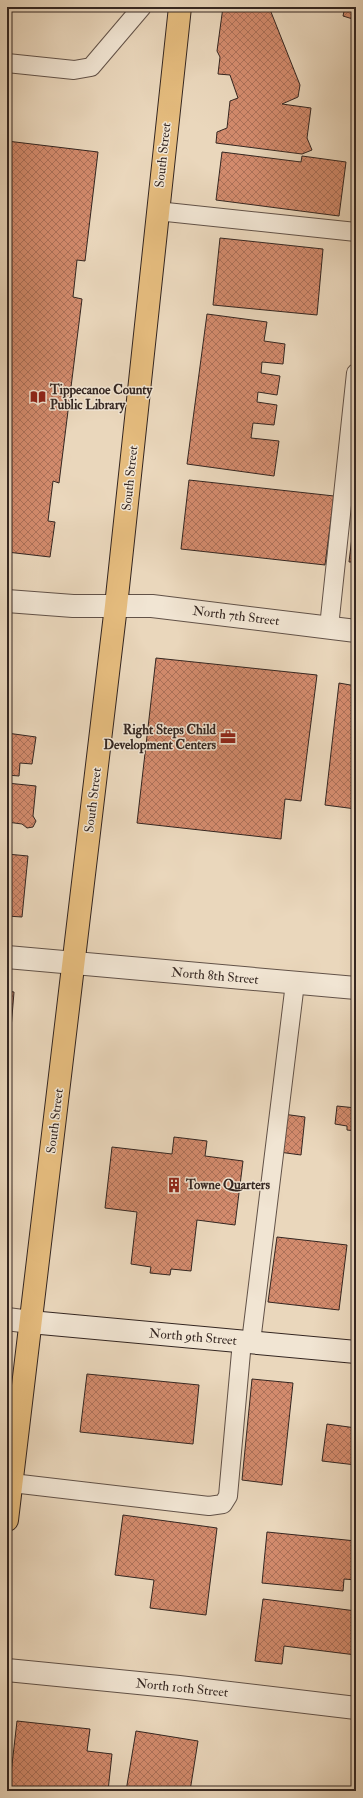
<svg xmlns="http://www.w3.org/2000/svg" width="363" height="1798" font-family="'IM FELL Double Pica',serif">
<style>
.building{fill:url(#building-cross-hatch);stroke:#342621}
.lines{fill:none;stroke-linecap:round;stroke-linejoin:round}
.service-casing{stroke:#625248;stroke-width:20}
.minor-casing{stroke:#625248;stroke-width:24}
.tertiary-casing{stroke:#625248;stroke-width:24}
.secondary-casing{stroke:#342621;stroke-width:24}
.primary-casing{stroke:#342621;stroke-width:24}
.service{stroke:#f1e5d3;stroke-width:18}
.minor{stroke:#f1e5d3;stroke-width:22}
.tertiary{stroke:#f1e5d3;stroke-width:22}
.secondary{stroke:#f1e5d3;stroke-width:22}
.primary{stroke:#e5bc7e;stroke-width:22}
.labels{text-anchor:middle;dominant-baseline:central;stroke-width:3;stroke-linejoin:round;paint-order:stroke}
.street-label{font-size:13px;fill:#342621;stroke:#f1e5d3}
.poi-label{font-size:13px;font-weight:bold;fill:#342621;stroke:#f1e5d3;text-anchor:start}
</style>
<defs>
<pattern id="building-cross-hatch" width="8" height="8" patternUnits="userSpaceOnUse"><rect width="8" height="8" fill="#d38b6d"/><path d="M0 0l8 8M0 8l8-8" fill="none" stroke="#ac7159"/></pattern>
</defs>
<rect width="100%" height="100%" fill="#ead7bc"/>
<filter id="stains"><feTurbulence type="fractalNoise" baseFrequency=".005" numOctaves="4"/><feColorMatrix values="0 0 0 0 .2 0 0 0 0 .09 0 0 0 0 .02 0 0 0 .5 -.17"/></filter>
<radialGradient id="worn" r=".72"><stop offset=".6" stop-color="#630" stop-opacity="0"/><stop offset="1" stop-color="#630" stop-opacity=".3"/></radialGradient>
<!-- building -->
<path class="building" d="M223 7H269L300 85 298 97 282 104 311 108 307 138 312 150 302 154 216 143 217 132 227 128 230 101 238 98 230 75 218 74 220 57 217 51Z
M345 7H356V20L343 16Z
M7 141 98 152 85 261 77 260 73 297 82 299 59 483 53 481 48 521 55 522 50 557 7 552Z
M222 152 301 162 302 156 346 162 339 216 216 200Z
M220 238 323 249 317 315 213 305Z
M207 314 267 322 264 341 285 344 283 364 262 362 261 373 280 376 277 395 258 392 257 402 277 405 274 425 253 423 251 438 279 441 274 476 187 464Z
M189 480 334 496 325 565 181 549Z
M356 504V562H349Z
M156 658 317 675 301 801 285 799 281 839 137 823Z
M339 683 356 686V809L325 805Z
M7 733 36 737 32 764 20 763 19 776 7 775Z
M7 783 36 786 33 816 36 821 33 827 27 828 22 824 7 822Z
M7 854 28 856 22 917 7 916Z
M7 991 14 992 11 1029H7Z
M337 1106 356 1108V1131L347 1130V1126L335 1124Z
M283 1114 305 1117 301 1155 279 1152Z
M174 1137 207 1141 205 1156 243 1161 235 1225 197 1220 191 1271 171 1269 170 1275 150 1273 151 1267 131 1264 137 1212 105 1208 112 1147 172 1154Z
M277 1237 347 1245 339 1310 268 1302Z
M87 1374 199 1385 193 1444 80 1432Z
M252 1379 293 1383 282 1485 242 1480Z
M327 1424 356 1428V1465L322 1461Z
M123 1515 217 1528 206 1615 150 1608 154 1580 115 1575Z
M267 1532 356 1541V1580L344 1579 343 1591 262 1583Z
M263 1599 356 1611V1655L284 1646 282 1664 255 1661Z
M17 1721 90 1729 87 1751 112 1754 108 1791H9Z
M136 1731 198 1741 190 1791H126Z"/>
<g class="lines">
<defs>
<path id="service" d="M7 63 74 70 91 67 142 7
M157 211 356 232
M329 627 356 373
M251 1342 295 983
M12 1483 209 1506 223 1504 228 1496 242 1341"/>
<path id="minor" d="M7 601 73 606H152L356 631
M7 957 356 988
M7 1670 179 1687 356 1708"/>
<path id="tertiary" d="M7 1319 30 1322"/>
<path id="secondary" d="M30 1322 356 1352"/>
<path id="primary" d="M7 1520 116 606 180 7"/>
</defs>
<!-- service casing -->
<use href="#service" class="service-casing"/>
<!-- minor casing -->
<use href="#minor" class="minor-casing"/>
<!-- tertiary casing -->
<use href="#tertiary" class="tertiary-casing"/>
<!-- secondary casing -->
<use href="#secondary" class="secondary-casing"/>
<!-- primary casing -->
<use href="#primary" class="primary-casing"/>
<!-- service -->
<use href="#service" class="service"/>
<!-- minor -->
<use href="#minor" class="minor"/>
<!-- tertiary -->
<use href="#tertiary" class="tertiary"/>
<!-- secondary -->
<use href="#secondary" class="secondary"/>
<!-- primary -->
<use href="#primary" class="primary"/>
</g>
<!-- icons -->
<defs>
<symbol id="library-bare" viewBox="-9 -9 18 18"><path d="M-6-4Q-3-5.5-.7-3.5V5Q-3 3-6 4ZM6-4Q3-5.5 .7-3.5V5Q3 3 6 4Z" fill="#8f2418" stroke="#f1e5d3" stroke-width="2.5" paint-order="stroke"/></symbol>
<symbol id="office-bare" viewBox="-9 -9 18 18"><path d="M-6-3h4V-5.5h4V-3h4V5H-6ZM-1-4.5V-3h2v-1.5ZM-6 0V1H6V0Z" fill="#8f2418" stroke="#f1e5d3" stroke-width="2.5" paint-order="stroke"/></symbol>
<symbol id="building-bare" viewBox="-9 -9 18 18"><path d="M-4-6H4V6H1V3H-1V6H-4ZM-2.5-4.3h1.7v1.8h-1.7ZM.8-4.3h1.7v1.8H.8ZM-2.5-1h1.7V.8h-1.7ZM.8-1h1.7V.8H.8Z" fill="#8f2418" stroke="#f1e5d3" stroke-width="2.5" paint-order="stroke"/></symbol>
</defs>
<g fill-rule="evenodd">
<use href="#library-bare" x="27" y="386" width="22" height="22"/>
<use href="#office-bare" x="217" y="726" width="22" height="22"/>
<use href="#building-bare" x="163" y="1174" width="22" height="22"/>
</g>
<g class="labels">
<!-- street labels -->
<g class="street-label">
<text transform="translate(163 155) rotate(-84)">South Street</text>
<text transform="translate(130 478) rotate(-84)">South Street</text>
<text transform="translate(236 616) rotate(7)">North 7th Street</text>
<text transform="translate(93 800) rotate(-83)">South Street</text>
<text transform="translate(215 976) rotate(5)">North 8th Street</text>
<text transform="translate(55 1121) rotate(-83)">South Street</text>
<text transform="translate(193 1337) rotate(5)">North 9th Street</text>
<text transform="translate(182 1688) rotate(6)">North 10th Street</text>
</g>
<!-- poi labels -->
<g class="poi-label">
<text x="50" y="390">Tippecanoe County<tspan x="50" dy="15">Public Library</tspan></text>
<text x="216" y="730" text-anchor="end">Right Steps Child<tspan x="216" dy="15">Development Centers</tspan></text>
<text x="186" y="1185">Towne Quarters</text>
</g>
</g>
<!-- margin -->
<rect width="363" height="1798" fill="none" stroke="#ead7bc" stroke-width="24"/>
<rect x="8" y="8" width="347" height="1782" fill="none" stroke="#342621" stroke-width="2"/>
<rect x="12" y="12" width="339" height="1774" fill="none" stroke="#342621"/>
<rect width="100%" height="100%" filter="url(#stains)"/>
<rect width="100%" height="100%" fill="url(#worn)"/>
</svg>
